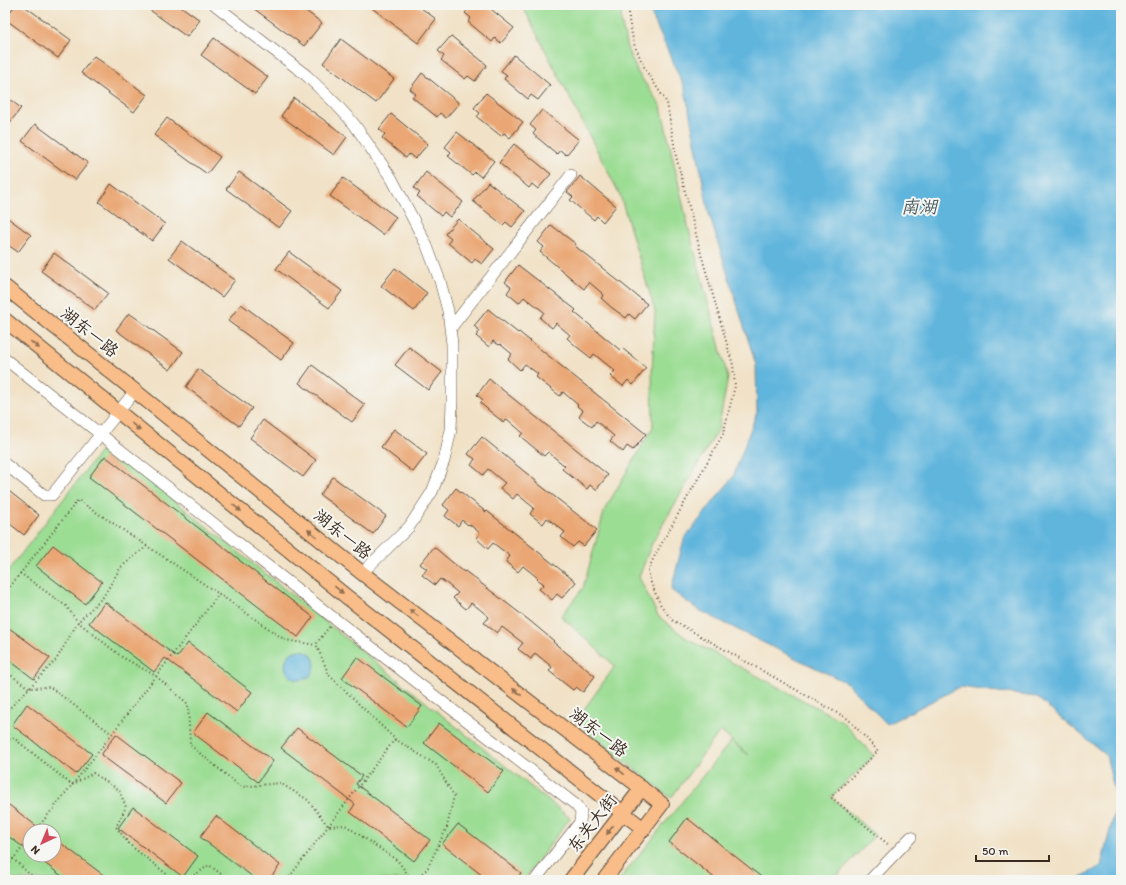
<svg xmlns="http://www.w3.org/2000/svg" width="1126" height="885" font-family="Itim,'LXGW WenKai TC',sans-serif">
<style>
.green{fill:#9cdd94;stroke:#6c8459;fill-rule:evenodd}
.water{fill:#61b5dd;stroke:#4e707e}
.building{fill:#eaa775}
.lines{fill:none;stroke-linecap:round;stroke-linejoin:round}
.minor-casing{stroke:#564637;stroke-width:12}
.major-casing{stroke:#564637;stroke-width:16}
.path{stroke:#564637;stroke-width:2;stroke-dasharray:1 3;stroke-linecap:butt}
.minor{stroke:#fff;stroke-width:11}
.major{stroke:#f8bd89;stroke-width:14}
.oneway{fill:#906c4e}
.labels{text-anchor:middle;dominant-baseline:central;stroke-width:4;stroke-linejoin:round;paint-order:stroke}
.street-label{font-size:17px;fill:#3b2a1e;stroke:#f6f6f2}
.water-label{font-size:18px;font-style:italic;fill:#485b61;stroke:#f6f6f2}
</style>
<rect width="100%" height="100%" fill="#f6f6f2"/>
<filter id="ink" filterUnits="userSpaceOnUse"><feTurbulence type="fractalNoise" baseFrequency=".025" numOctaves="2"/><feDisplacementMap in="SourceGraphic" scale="8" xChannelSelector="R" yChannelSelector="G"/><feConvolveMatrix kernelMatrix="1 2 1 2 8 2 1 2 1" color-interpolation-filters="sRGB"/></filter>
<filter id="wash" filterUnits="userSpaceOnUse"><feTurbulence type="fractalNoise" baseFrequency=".012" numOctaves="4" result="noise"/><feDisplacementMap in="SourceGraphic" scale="16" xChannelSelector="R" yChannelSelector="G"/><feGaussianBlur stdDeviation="0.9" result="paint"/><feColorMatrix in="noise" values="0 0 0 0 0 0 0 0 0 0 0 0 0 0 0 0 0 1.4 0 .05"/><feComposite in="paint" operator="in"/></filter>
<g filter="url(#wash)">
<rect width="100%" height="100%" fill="#f1e2c7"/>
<!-- green -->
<path class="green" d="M522 5H622L621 20 627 48 638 73 661 106 688 226 728 378 718 430 652 543 639 577 658 616 686 638 842 721 874 756 831 797 875 835 833 880H619L731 741 749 755 720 731 671 798 575 722 615 666 561 616 583 588 605 509 653 427 652 372 655 311 620 195Z
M105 445 570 818 524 880H5V575ZM30 831H54V855H30Z"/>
<!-- water -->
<path class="water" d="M647 5H1121V880H1075L1101 866 1117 802 1106 755 1036 697 960 687 887 724 847 683 760 641 697 609 671 590 684 539 733 477 757 412 756 365 709 214 685 89Z
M285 665a15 15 0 1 1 30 0a15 15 0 1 1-30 0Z"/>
<g id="blocks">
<!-- building -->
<path class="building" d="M15 5H23L71 40 58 58 5 19Z
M143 5H179L200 20 187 37Z
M249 5H298L322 23 304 46Z
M368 5H417L436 19 418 43Z
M472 5H486L514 28 501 43 495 38 492 42 468 22 471 18 465 13Z
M451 36 487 65 475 81 468 76 465 79 441 60 444 56 438 51Z
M214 38 268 77 255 94 201 55Z
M341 39 394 79 376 103 323 63Z
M514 55 550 85 538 100 531 95 528 99 504 79 507 75 501 71Z
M94 56 147 95 134 112 81 73Z
M422 73 459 103 446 118 440 113 437 117 412 97 416 94 410 89Z
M486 93 523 122 510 138 504 133 501 136 477 117 480 113 474 108Z
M5 96 21 108 5 129Z
M294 98 347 137 334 155 281 116Z
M542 110 579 140 566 155 560 150 557 154 533 134 536 130 530 125Z
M391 114 428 144 415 159 409 154 406 158 382 138 385 134 379 129Z
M167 118 220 157 207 174 154 135Z
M35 124 88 163 75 180 22 141Z
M457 132 494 161 481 177 475 172 472 175 448 156 451 152 445 147Z
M514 144 551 174 538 189 532 184 529 188 499 163Z
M239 172 292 211 279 228 226 189Z
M426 172 463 202 450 217 444 212 441 216 417 196 420 193 414 188Z
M580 176 616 206 603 222 597 216 594 220 570 200 573 197 567 192Z
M343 178 396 217 383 235 330 196Z
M488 182 525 211 512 227 506 222 503 225 473 201Z
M111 184 165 224 152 241 99 202Z
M5 216 31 235 18 252 5 243Z
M458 219 494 249 482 264 475 259 472 263 448 243 451 239 445 234Z
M551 225 576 244 575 246 647 304 635 319 629 314 626 318 611 307 601 298 604 295 589 282 584 289 540 252 544 247 538 242Z
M182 241 235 280 222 297 169 258Z
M289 252 342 291 329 308 276 269Z
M54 253 108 293 95 310 41 271Z
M518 265 576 310 574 312 620 350 622 348 646 368 633 385 628 380 623 386 610 376 615 371 594 354 591 358 577 347 567 338 570 335 556 323 552 328 540 318 544 312 530 301V302L524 297 519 303 507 293 511 287 505 282Z
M395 268 427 293 414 311 381 286Z
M241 304 294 343 281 360 228 321Z
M488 309 518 333 519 332 545 353 646 434 633 450 627 446 623 452 610 441 614 436 596 421 592 427 579 417 583 411 577 406 578 405 563 392 560 396 536 377 538 374 525 364 520 370 508 359 512 354 500 344 499 345 493 341 489 347 476 336 480 331 474 326Z
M129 313 183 352 170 370 116 330Z
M409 347 442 372 428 390 395 365Z
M312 365 365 405 352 422 299 383Z
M198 369 252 408 239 426 186 387Z
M489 379 608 475 596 490 590 485 587 489 562 469 565 466 548 452 544 456 520 436 523 433 507 419 504 423 480 403 483 400 477 395Z
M263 420 316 460 303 477 250 438Z
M394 429 427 454 413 472 381 447Z
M482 437 536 481V482L597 530 584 546 578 542 573 547 561 537 565 532 547 518 543 524 530 514 534 508 517 494 513 499 500 488 505 483 488 469 483 475 471 465 475 459 468 454Z
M105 456 239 559V560L313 617 298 637 89 477Z
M333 477 386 516 373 534 320 495Z
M5 488 39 515 24 535 5 520Z
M456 488 486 512 487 511 576 582 562 598 557 594 552 600 539 589 544 584 537 579 538 578 523 566 518 572 506 562 510 556 493 543 488 549 476 538 480 533 469 524 468 525 462 520 458 526 445 516 449 510 443 505Z
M53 545 102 582 85 604 36 566Z
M434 547 464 572 465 571 530 621 554 641 553 642 595 676 583 692 576 687 573 690 559 679 549 671 552 667 535 653 531 659 518 649 523 643 502 627 497 633 484 623 489 617 477 607 471 603 466 609 453 598 458 593 446 583 440 579 435 585 422 575 427 569 420 564Z
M105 602 177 657 188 643 252 692 237 712 165 658 154 672 89 623Z
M5 625 50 658 34 679 5 657Z
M357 657 422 706 407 727 342 678Z
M27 704 92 754 76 774 12 725Z
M208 712 273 761 258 782 193 733Z
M439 723 504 771 488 792 424 743Z
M297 728 362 776 356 784 430 840 414 861 350 812 355 804 281 748Z
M116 734 181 783 166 803 101 755Z
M5 802 43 831H30V852L5 834Z
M133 807 198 856 183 877 118 828Z
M216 816 280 865 269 880H257L200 837Z
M687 818 765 880H717L669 842Z
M458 824 521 873 516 880H488L442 844Z
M54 838 110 880H67L34 855H54Z"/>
</g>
</g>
<g filter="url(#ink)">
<use href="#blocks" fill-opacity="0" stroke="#564637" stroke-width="1"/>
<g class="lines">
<defs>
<path id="minor" d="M215 5 306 75 335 103 354 124 392 179 411 215 427 246 440 281 448 311 452 344V402L451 430 444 461 432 492 409 527 362 573
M450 329 571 175
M5 359 335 619 576 805 581 812 580 822 535 880
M5 464 44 495H52L135 391
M870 880 911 837"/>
<path id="major" d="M5 287 362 573 662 804 604 880
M5 320 347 597 623 813 644 829
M571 880 642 788"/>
</defs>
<!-- minor casing -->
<use href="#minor" class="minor-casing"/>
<!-- major casing -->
<use href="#major" class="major-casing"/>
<!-- path -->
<path class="path" d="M629 5V20L634 44 645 69 667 103 676 156 701 254 733 365 735 386 723 434 653 559 648 571 651 583 660 604 672 620 848 719 878 751 831 797 890 846
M20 573 66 606 78 622 122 657 156 676 188 704 190 745 241 787 280 783 308 800 328 826 345 825 398 861 412 880
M5 593 78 500 219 594
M5 671 29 688 50 687 112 734
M5 713 56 660 78 622 103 597 121 567 147 546
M395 739 436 765 454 796 447 827 427 869 414 880
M5 740 14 738 72 785 93 773 119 790 126 807 116 827 130 845 174 880
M35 831 92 760 219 594 285 640 316 645
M5 856 13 859 36 880
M5 869 30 838
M183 880 195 875 209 865 229 880
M287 880 395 739 329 675 316 644 330 626"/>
<!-- minor -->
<use href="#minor" class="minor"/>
<!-- major -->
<use href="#major" class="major"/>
</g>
<!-- one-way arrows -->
<defs><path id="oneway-solid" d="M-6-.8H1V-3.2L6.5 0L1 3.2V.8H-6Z"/></defs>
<g class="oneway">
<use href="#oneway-solid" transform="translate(35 345) rotate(39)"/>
<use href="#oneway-solid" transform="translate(136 427) rotate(39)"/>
<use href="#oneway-solid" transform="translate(237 508) rotate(39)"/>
<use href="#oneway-solid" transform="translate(312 533) rotate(-141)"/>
<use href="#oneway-solid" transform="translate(339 590) rotate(39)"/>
<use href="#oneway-solid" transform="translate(414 613) rotate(-142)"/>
<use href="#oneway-solid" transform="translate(517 692) rotate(-142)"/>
<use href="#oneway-solid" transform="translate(620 771) rotate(-142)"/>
<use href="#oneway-solid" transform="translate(610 830) rotate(127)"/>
</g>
</g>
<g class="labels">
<!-- street labels -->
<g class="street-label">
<text transform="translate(90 332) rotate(39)">湖东一路</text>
<text transform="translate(343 534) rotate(39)">湖东一路</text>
<text transform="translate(599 732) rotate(38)">湖东一路</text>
<text transform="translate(592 823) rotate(-52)">东关大街</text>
</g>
<!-- water labels -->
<g class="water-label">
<text x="919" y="207">南湖</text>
</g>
</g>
<!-- margin -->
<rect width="1126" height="885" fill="none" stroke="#f6f6f2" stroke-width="20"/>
<!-- north arrow -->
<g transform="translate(42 843) rotate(224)"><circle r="19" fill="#f6f6f2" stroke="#aba49d"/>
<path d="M0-3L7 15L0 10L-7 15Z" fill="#d1495b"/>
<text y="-6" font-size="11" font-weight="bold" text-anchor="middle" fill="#3b2a1e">N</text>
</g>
<!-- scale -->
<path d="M976 855v6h73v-6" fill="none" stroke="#3b2a1e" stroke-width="2"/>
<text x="982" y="855" font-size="12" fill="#3b2a1e" stroke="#f6f6f2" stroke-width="3" paint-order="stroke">50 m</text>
</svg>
